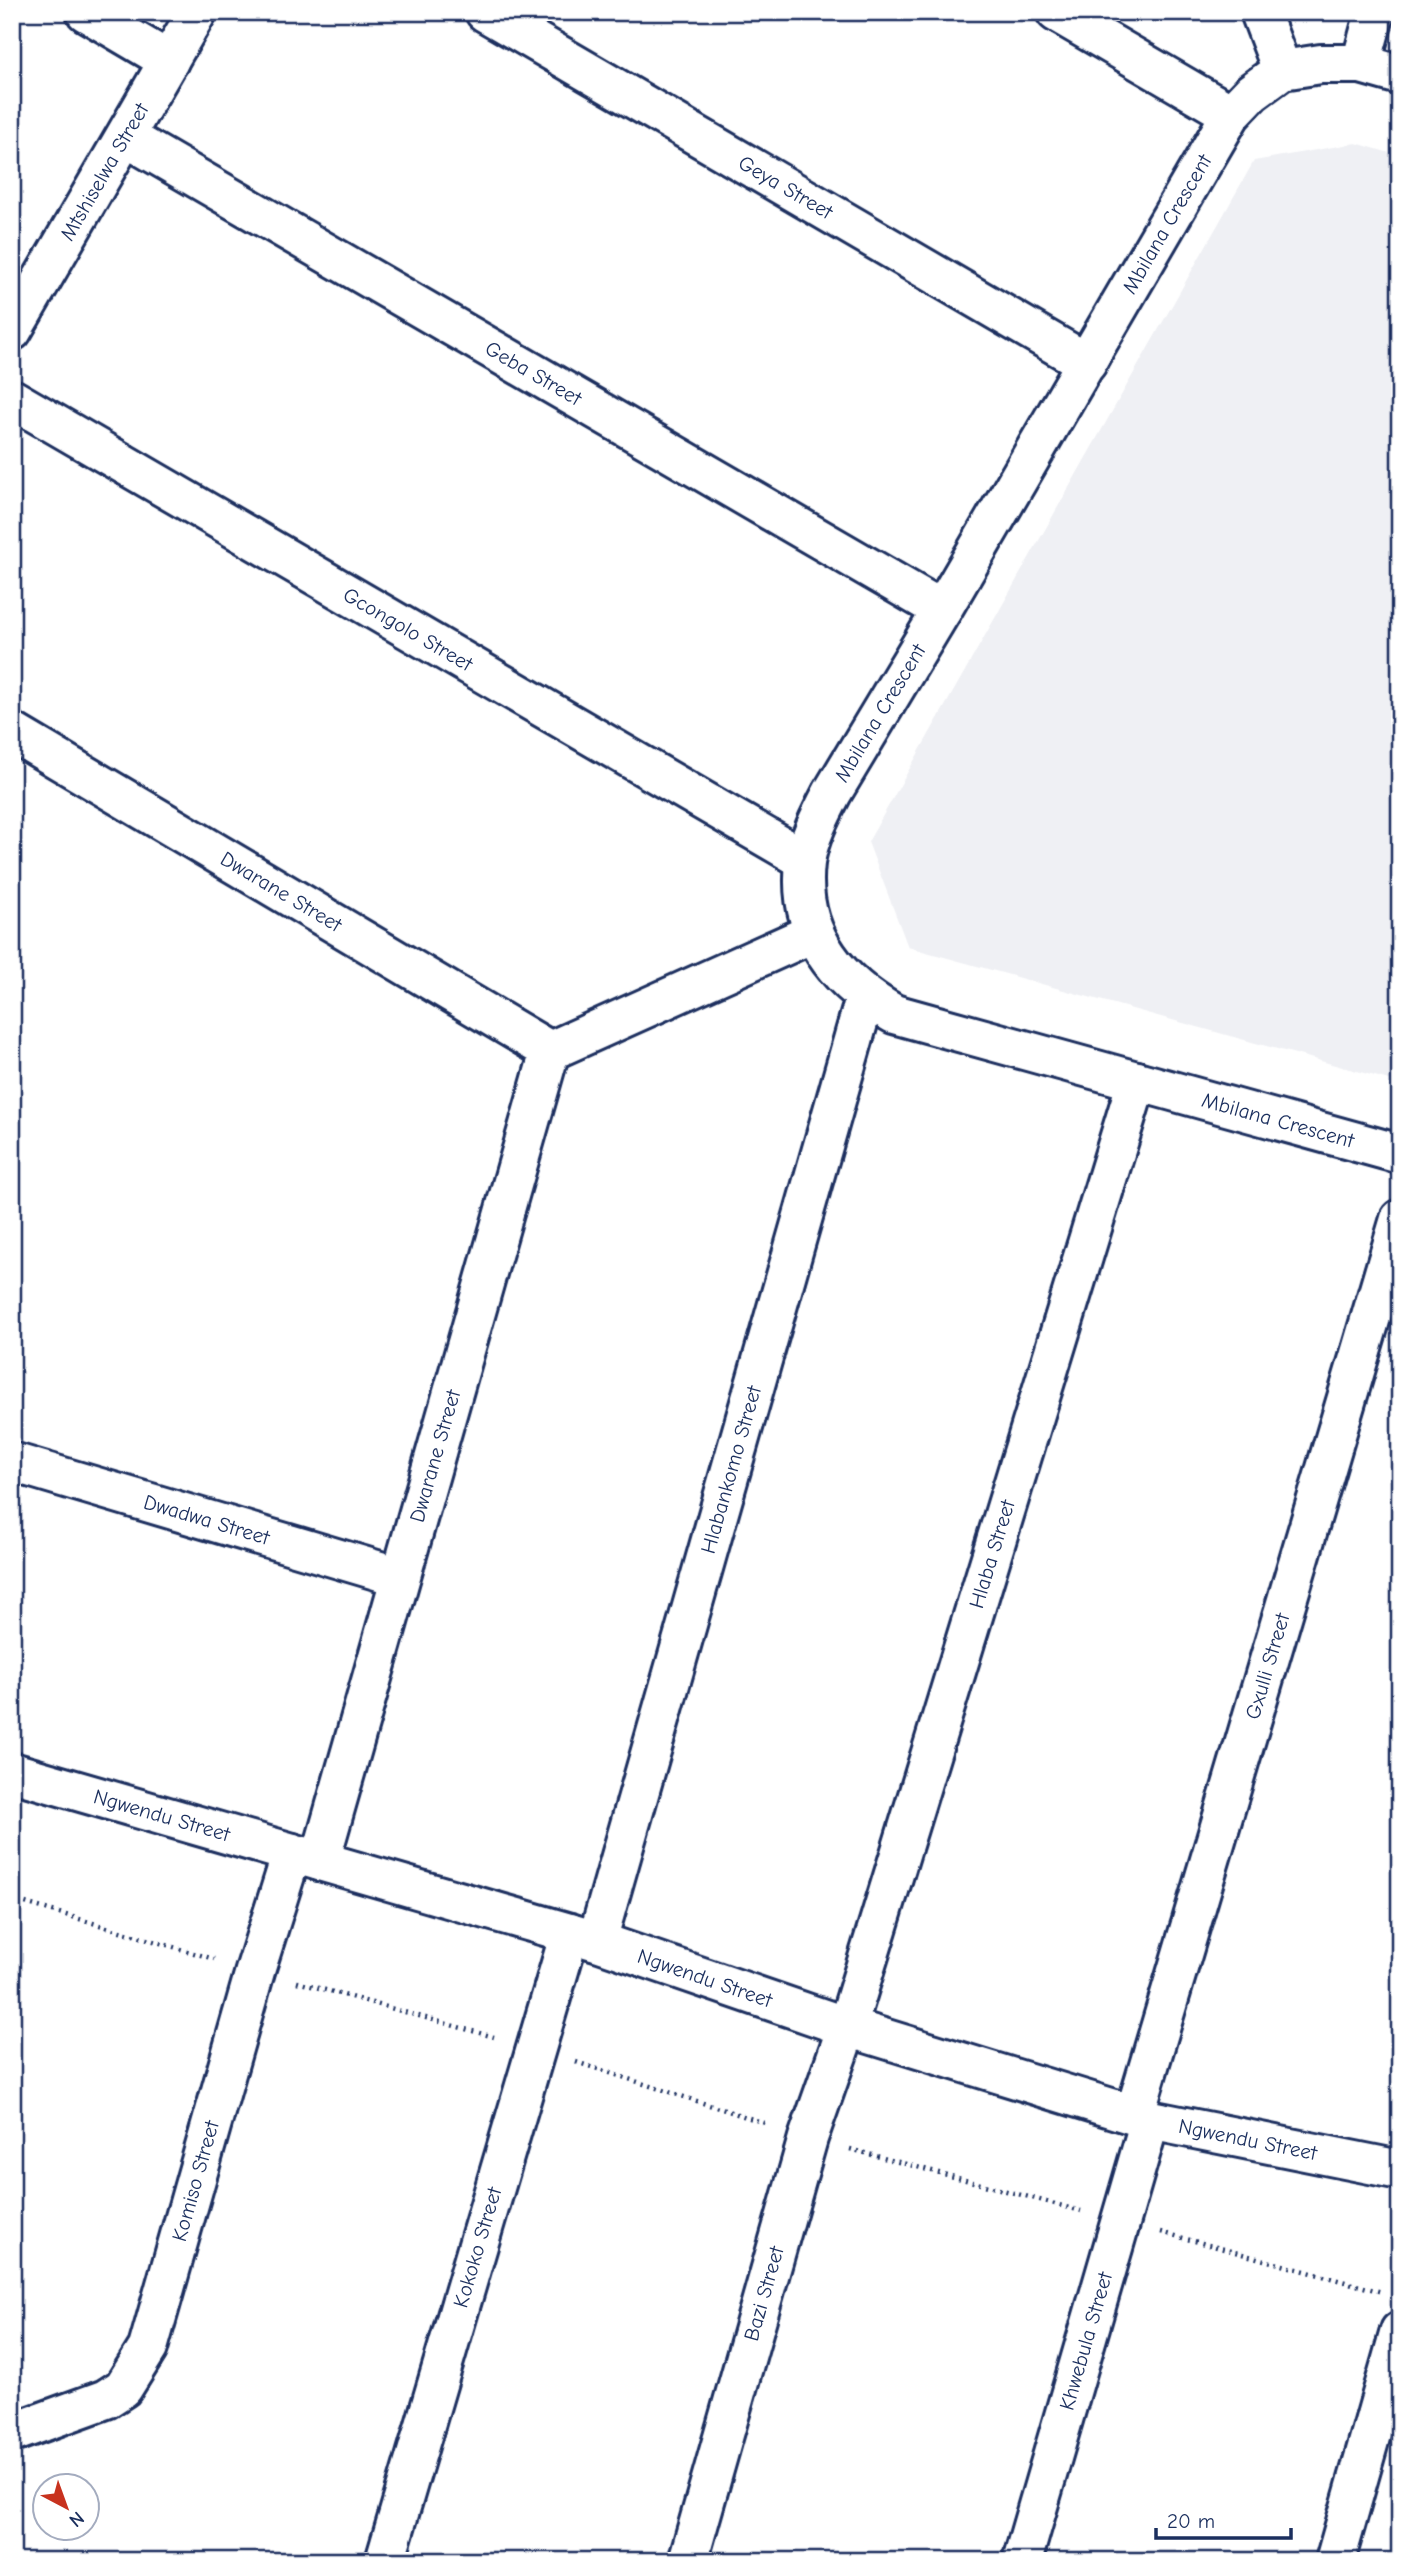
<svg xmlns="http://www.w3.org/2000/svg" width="1412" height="2573" font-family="'Comic Neue',sans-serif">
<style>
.built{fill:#eff0f4}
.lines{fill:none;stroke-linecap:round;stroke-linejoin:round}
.minor-casing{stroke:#1b2f5e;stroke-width:44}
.path{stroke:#1b2f5e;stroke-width:4.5;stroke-dasharray:2 5;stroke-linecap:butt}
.minor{stroke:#fff;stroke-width:38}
.labels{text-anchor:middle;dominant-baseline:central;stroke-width:5;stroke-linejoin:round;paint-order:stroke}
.street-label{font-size:21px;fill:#1b2f5e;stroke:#fff}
</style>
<rect width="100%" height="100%" fill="#fff"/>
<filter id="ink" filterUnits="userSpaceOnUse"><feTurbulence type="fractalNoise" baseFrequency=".0143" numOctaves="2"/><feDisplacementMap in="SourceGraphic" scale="14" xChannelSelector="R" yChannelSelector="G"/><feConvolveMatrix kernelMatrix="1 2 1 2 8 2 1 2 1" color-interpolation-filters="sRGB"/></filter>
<g filter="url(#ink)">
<!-- built -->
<path class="built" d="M1356 143 1400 156V1083L908 947 868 842 1254 161Z"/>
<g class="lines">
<defs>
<g id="minor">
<path d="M86 12 169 61"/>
<path id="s1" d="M485 12 1087 363"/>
<path d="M1056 12 1231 114"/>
<path d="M1260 12 1282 70"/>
<path d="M1361 64 1375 12"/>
<path id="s2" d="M1400 75 1361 64H1321L1282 70 1252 92 1231 114 942 610 832 793C821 814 808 839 805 863 797 933 836 981 894 1014L1400 1154"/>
<path id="s3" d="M126 137 942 610"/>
<path id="s4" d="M12 331 197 12"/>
<path id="s5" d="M12 399 805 860"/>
<path id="s6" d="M12 732 550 1051 320 1861"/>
<path d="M550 1051 813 933"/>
<path id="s7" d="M12 1462 400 1577"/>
<path id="s8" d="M12 1772 597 1941 847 2027 1150 2120 1400 2170"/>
<path id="s9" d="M597 1941 865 998"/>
<path id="s10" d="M1135 2113 1400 1219"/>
<path id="s11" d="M12 2433 106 2399 123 2388 148 2348 255 1971 292 1853"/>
<path id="s12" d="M385 2561 570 1933"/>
<path id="s13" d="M688 2561 808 2138 847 2027 1137 1081"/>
<path id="s14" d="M1022 2561 1150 2120"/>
<path d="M1335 2561 1400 2331"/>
</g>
</defs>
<!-- minor casing -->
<use href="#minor" class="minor-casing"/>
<!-- path -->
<path class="path" d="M12 1899 214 1959
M297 1982 494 2037
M576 2062 768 2124
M850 2149 1081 2211
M1161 2232 1382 2292"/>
<!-- minor -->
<use href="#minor" class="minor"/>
</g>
</g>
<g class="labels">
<!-- street labels -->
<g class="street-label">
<text stroke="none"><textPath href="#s4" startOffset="184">Mtshiselwa Street</textPath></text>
<text stroke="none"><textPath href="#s1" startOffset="348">Geya Street</textPath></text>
<text transform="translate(1167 224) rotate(-60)">Mbilana Crescent</text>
<text stroke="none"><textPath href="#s3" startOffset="471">Geba Street</textPath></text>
<text stroke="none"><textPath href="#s5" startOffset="458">Gcongolo Street</textPath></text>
<text transform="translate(880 713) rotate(-59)">Mbilana Crescent</text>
<text stroke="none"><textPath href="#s6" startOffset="313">Dwarane Street</textPath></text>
<text stroke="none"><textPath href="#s2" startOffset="1636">Mbilana Crescent</textPath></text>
<text transform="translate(435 1456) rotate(-74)">Dwarane Street</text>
<text stroke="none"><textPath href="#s9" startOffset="490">Hlabankomo Street</textPath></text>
<text stroke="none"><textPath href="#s7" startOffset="203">Dwadwa Street</textPath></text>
<text stroke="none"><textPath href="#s13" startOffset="1052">Hlaba Street</textPath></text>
<text stroke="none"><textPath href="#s10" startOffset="466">Gxulli Street</textPath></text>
<text stroke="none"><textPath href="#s8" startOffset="156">Ngwendu Street</textPath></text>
<text stroke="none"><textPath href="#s8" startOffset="723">Ngwendu Street</textPath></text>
<text stroke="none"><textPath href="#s8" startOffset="1290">Ngwendu Street</textPath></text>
<text stroke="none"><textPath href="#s11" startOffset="341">Komiso Street</textPath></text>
<text stroke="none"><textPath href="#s12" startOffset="327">Kokoko Street</textPath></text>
<text stroke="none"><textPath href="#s13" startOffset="278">Bazi Street</textPath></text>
<text stroke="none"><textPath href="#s14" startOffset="229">Khwebula Street</textPath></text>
</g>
</g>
<!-- margin -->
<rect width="1412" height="2573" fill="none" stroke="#fff" stroke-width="42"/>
<rect x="21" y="21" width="1370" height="2531" fill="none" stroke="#1b2f5e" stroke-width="2.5" filter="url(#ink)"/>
<!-- north arrow -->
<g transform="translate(66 2507) rotate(139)"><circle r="33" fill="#ffffff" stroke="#a4acbf" stroke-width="2"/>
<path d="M0-5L12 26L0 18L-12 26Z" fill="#c8321e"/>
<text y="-10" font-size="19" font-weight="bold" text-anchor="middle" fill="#1b2f5e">N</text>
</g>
<!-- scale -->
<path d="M1156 2528v10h135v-10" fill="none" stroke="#1b2f5e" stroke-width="3.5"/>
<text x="1167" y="2528" font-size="21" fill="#1b2f5e" stroke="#ffffff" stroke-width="5" paint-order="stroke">20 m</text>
</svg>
